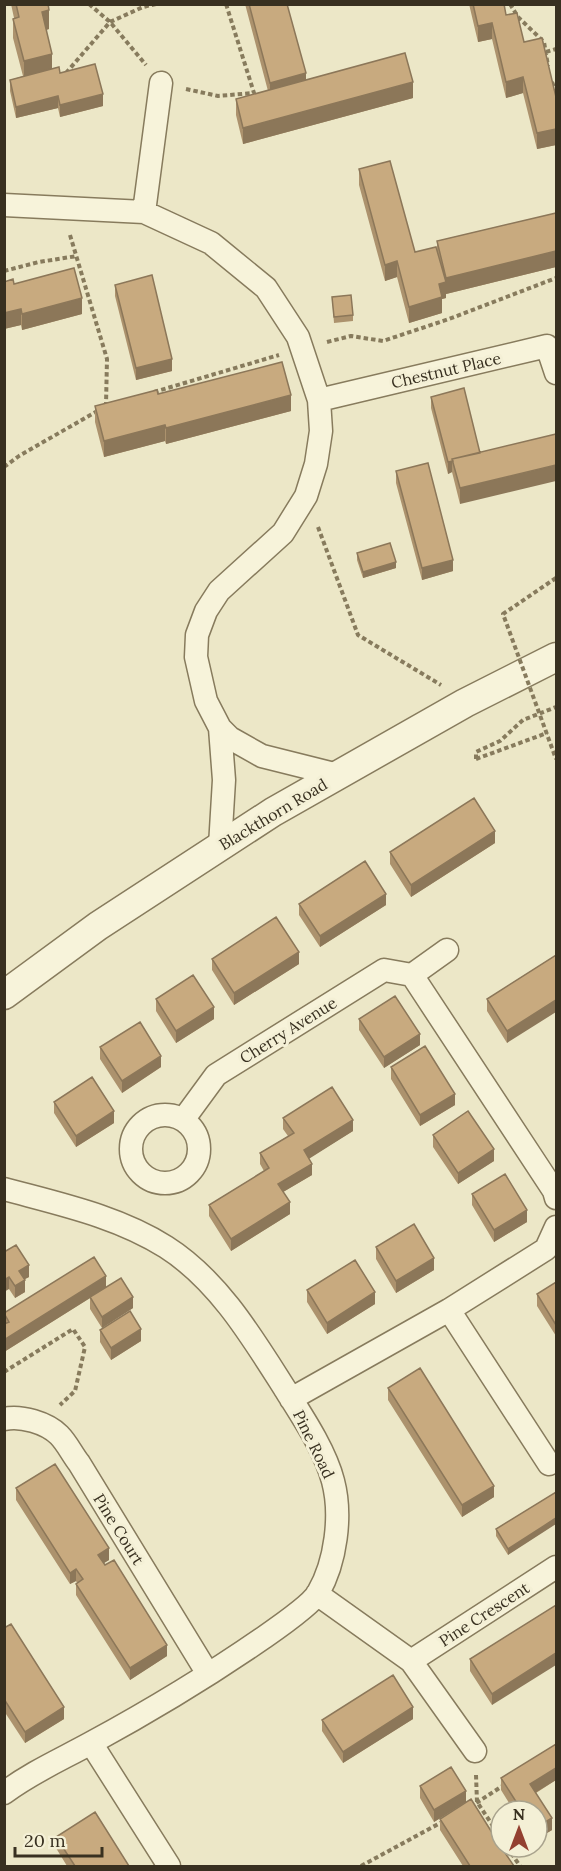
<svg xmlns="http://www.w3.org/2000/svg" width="561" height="1871" font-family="Lora,serif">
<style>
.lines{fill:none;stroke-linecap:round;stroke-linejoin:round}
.minor-casing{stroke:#877b5d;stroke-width:25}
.tertiary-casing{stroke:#877b5d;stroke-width:31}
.path{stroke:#877b5d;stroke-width:4;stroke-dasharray:4.5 3;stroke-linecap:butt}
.minor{stroke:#f7f3da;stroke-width:22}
.tertiary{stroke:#f7f3da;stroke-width:28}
.path-bridge{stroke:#877b5d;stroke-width:4;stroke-dasharray:4.5 3;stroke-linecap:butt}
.wall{fill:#ac926d}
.shaded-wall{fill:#8c7759}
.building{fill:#c8aa7f;stroke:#8c7759;stroke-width:1.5}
.labels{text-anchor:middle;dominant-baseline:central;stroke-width:6;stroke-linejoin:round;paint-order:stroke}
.street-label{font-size:16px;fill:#383020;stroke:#f4f0d6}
</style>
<rect width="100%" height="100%" fill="#ece7c7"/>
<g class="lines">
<defs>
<path id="minor" d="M4 205 144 212 211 243 266 288 298 337 319 400 321 431 316 464 306 496 283 533 219 591 206 611 197 635 196 657 206 701 220 728 230 738 262 756 338 775
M144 212 161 83
M319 400 547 346 556 373
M220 728 224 780 220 846
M412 975 447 950
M131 1149a34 34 0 1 1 68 0a34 34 0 1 1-68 0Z
M183 1120 216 1075 384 970 412 975 554 1191 556 1198
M4 1189C59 1204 117 1216 166 1247 218 1280 252 1337 285 1389 302 1416 325 1450 333 1481 342 1515 336 1562 318 1593 311 1605 276 1629 263 1638 208 1676 150 1711 91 1743 62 1759 32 1772 4 1793
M449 1310 549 1464
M291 1399 449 1310 546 1249 556 1227
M4 1419C21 1415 47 1423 59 1435 67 1443 72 1454 79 1463L208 1674
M317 1594 411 1661 475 1751
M411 1661 556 1567
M91 1743 169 1866"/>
<path id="tertiary" d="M4 995 98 926 273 812 465 703 556 657"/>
</defs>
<!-- minor casing -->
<use href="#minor" class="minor-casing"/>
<!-- tertiary casing -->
<use href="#tertiary" class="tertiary-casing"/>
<!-- path -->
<path class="path" d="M89 4 110 22 146 65
M510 4 518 17 544 42 548 66
M546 52 556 49
M66 73 110 22 143 7 156 4
M552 82 556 92
M186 89 218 96 254 93 226 4
M70 235 107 359 106 405
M4 271 39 262 77 256
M327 342 351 336 383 341 449 319 556 278
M154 392 279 355
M4 467 19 456 99 410
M318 527 358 635 441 685
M476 759V752L500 741 523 720 556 707
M476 759 547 733
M4 1372 73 1329 85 1347 75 1391 60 1405
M476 1775 477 1802 501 1838
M470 1807 504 1785
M507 1847 520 1866
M361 1866 442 1822"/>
<!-- minor -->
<use href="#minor" class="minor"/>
<!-- tertiary -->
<use href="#tertiary" class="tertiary"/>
<!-- path-bridge -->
<path class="path-bridge" d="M556 578 503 614 556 759"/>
</g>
<!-- wall -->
<path class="wall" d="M11 4H48L49 29 46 30 52 69 60 73 103 106 60 117 58 108 16 118 10 91V80L23 76 13 38V19L14 18Z
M245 4H287L306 80 413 98 243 144 236 115V99L268 91Z
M469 4H504L506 15 524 42 556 97V145L537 149 523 93 506 98 492 39 478 42Z
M359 169 415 252H437V241L556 213V267L446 294V291V298L442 299V313L409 323 397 277 385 281 359 185Z
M4 282 14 284 82 314 22 330 21 325 4 329Z
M115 285 172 371 136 380 115 296Z
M332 297 353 315V321L334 323Z
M158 394 291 411 166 444 165 441 104 457 95 422V406Z
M431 397 480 453 460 504 452 472 448 474 431 408Z
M396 471 453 571 422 580 396 483Z
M357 553 396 568 363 578 357 560Z
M495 843 411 897 390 864V852Z
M299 904 386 905 320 947 299 915Z
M556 955 507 1043 487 1011V999Z
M212 959 299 964 234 1005 212 970Z
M156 999 214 1019 176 1043 156 1011Z
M359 1019 420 1045 384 1068 359 1030Z
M100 1047 161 1067 122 1093 100 1059Z
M391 1067 455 1105 420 1126 391 1079Z
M556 1098V1112L555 1110V1099Z
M54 1102 114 1123 76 1147 54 1113Z
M283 1118 353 1131 309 1158 312 1175 283 1192 290 1214 231 1251 209 1216V1205L264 1171 260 1164V1153L288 1136 283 1129Z
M433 1135 494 1161 458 1184 433 1147Z
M472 1194 527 1222 494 1242 472 1205Z
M376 1247 434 1270 396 1293 376 1259Z
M4 1252 29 1277 25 1279V1292L15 1298 9 1289Z
M556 1282V1336L537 1306V1294Z
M106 1287 133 1308 102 1328 90 1309V1298L4 1352V1313Z
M307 1290 375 1304 327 1334 307 1302Z
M100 1330 141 1341 111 1360 100 1342Z
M388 1388 494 1497 462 1517 388 1400Z
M16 1488 109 1560 103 1563 167 1656 130 1680 76 1595V1584L77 1583 76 1581 70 1584 16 1500Z
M556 1492 508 1555 496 1536V1529Z
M556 1605 492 1705 470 1671V1659Z
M4 1628 64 1719 25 1743 4 1711Z
M413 1719 343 1763 322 1731V1720Z
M556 1744V1780L536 1793 552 1830 537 1839V1811H514L501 1790V1778Z
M420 1786 466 1802 434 1822 420 1798Z
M440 1819 514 1866H463L440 1830Z
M56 1837 129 1866H67L56 1848Z"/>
<!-- shaded-wall -->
<path class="shaded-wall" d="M49 10V29L42 31V12Z
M492 23V39L478 42V26Z
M52 54V73L24 80V61Z
M306 73V89L270 99V83Z
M523 77V93L506 98V82Z
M413 82V98L243 144V128Z
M103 94V106L60 117V105Z
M58 96V108L16 118V107Z
M556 129V145L537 149V133Z
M556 251V267L446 294V278Z
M397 261V277L385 281V265Z
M446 282V298L442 299V313L409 323V307L439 284Z
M82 298V314L22 330V314Z
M21 309V325L4 329V313Z
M172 359V371L136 380V368Z
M291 395V411L166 444V428Z
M165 425V441L104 457V441Z
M452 461V472L448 474V462Z
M556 465V481L460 504V488Z
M453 560V571L422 580V568Z
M396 562V568L363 578V572Z
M495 831V843L411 897V885Z
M386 894V905L320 947V936Z
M299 952V964L234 1005V993Z
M556 1000V1012L507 1043V1031Z
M214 1007V1019L176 1043V1031Z
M420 1034V1045L384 1068V1057Z
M161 1056V1067L122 1093V1081Z
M455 1094V1105L420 1126V1115Z
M114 1111V1123L76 1147V1136Z
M353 1120V1131L304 1162V1150Z
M494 1149V1161L458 1184V1173Z
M312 1164V1175L278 1195V1184Z
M290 1202V1214L231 1251V1239Z
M527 1210V1222L494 1242V1230Z
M434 1258V1270L396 1293V1281Z
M29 1265V1277L19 1282V1271Z
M106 1276V1288L4 1352V1340Z
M9 1277V1289L4 1292V1280Z
M25 1280V1292L15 1298V1286Z
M375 1292V1304L327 1334V1323Z
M133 1297V1308L102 1328V1317Z
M141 1329V1341L111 1360V1348Z
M494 1486V1497L462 1517V1505Z
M556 1518V1524L508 1555V1549Z
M109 1548V1560L98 1567V1555Z
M76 1569V1581L70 1584V1573Z
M167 1645V1656L130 1680V1668Z
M556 1653V1665L492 1705V1694Z
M64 1707V1719L25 1743V1732Z
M413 1707V1719L343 1763V1752Z
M556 1768V1780L530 1796V1784Z
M466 1791V1802L434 1822V1810Z
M552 1818V1830L537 1839V1827Z"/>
<!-- building -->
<path class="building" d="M16 4H48L49 10 42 12 52 54 24 61 13 19 19 17Z
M249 4H287L306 73 270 83Z
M473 4H504L506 15 517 13 524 42 542 38 556 97V129L537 133 523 77 506 82 492 23 478 26Z
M405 53 413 82 243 128 236 99Z
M95 64 103 94 60 105 58 96 16 107 10 80 59 67 60 73Z
M390 161 415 252 436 247 446 282 439 284 442 297 409 307 397 261 385 265 359 169Z
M556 213V251L446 278 437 241Z
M74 268 82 298 22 314 21 309 4 313V282L13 279 14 284Z
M152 275 172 359 136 368 115 285Z
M351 295 353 315 334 317 332 297Z
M282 362 291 395 166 428 165 425 104 441 95 406 157 390 158 394Z
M464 388 480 453 452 459 453 461 448 462 431 397Z
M556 434V465L460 488 452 459Z
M428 463 453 560 422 568 396 471Z
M390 543 396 562 363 572 357 553Z
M474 798 495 831 411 885 390 852Z
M365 861 386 894 320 936 299 904Z
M276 917 299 952 234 993 212 959Z
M556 955V1000L507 1031 487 999Z
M193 975 214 1007 176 1031 156 999Z
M395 996 420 1034 384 1057 359 1019Z
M140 1022 161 1056 122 1081 100 1047Z
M425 1046 455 1094 420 1115 391 1067Z
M92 1077 114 1111 76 1136 54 1102Z
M332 1087 353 1120 304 1150 312 1164 278 1184 290 1202 231 1239 209 1205 269 1168 260 1153 294 1133 283 1118Z
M468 1111 494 1149 458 1173 433 1135Z
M505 1174 527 1210 494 1230 472 1194Z
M414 1224 434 1258 396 1281 376 1247Z
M16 1245 29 1265 19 1271 25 1280 15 1286 9 1277 4 1280V1252Z
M94 1257 106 1276 4 1340V1324L9 1322 4 1313Z
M355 1260 375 1292 327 1323 307 1290Z
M121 1278 133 1297 102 1317 90 1297Z
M556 1282V1325L537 1294Z
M130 1311 141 1329 111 1348 100 1330Z
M420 1368 494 1486 462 1505 388 1388Z
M55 1464 109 1548 98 1555 105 1565 114 1560 167 1645 130 1668 76 1584 83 1579 76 1569 70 1573 16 1488Z
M556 1492V1518L508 1549 496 1529Z
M556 1605V1653L492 1694 470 1659Z
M11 1624 64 1707 25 1732 4 1699V1628Z
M393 1675 413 1707 343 1752 322 1720Z
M556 1744V1768L530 1784 552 1818 537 1827V1811H522L501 1778Z
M451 1767 466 1791 434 1810 420 1786Z
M471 1799 501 1847 514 1866H470L440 1819Z
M95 1812 129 1866H75L56 1837Z"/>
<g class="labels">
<!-- street labels -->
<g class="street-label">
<text transform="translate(446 370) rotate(-13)">Chestnut Place</text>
<text transform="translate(273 814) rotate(-31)">Blackthorn Road</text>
<text transform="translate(288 1030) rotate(-32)">Cherry Avenue</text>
<text transform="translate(314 1444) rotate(64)">Pine Road</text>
<text transform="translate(119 1529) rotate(58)">Pine Court</text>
<text transform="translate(484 1614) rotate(-33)">Pine Crescent</text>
</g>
</g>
<!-- border -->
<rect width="561" height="1871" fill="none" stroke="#383020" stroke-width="12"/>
<!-- north arrow -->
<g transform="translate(519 1829)"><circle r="28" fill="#f4f0d6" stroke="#a9a38d" stroke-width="1.5"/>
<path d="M0-4.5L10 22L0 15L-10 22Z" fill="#934030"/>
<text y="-9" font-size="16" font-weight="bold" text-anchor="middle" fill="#383020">N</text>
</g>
<!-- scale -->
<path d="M15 1847v9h87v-9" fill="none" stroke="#383020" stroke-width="3"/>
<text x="24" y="1847" font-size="18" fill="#383020" stroke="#f4f0d6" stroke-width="4.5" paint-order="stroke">20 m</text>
</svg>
